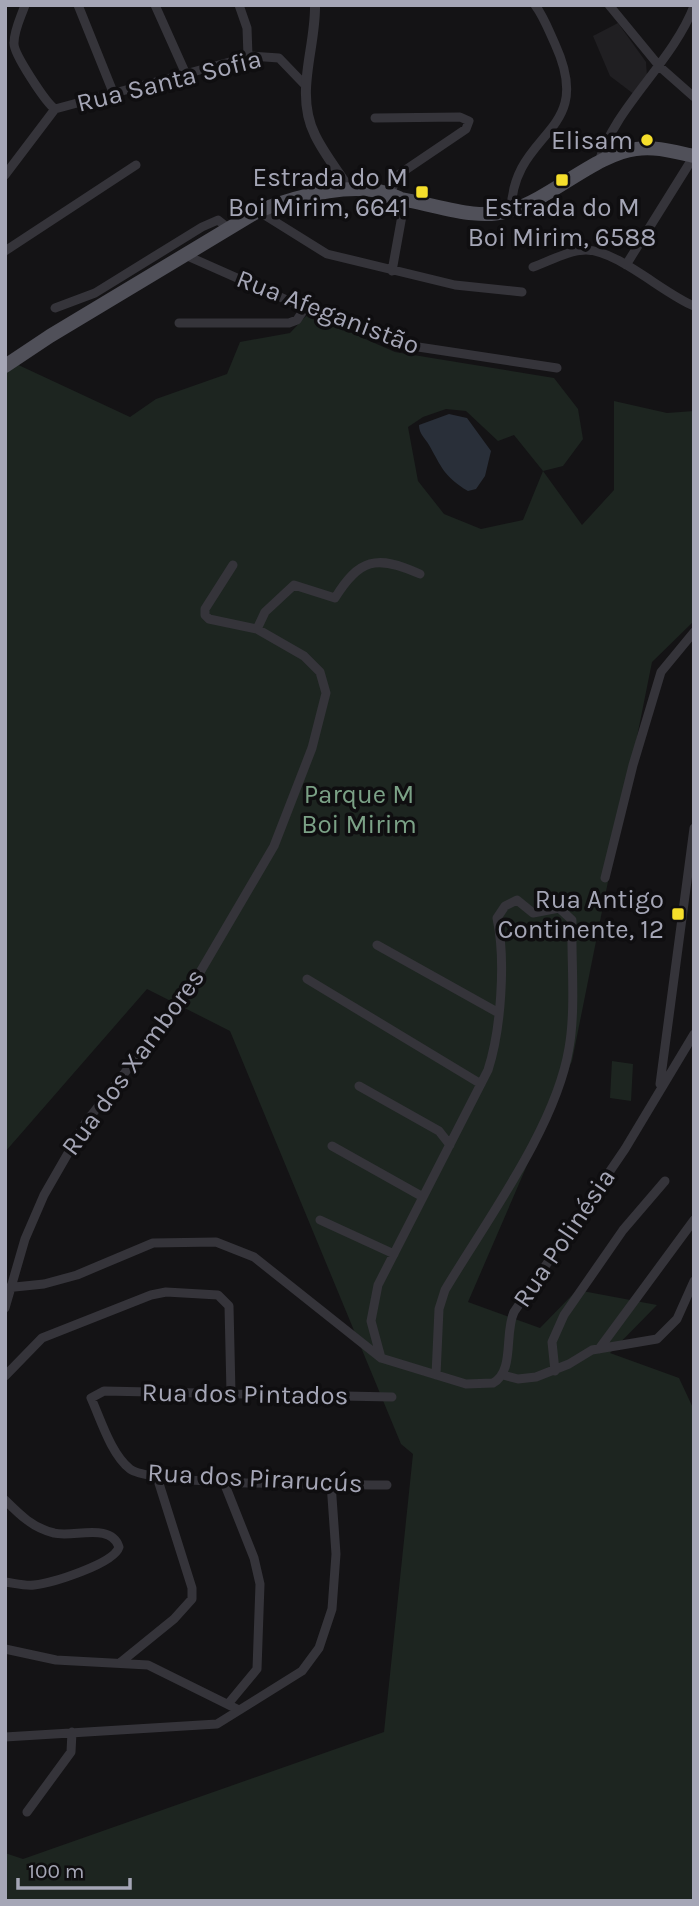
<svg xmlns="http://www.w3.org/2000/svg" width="699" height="1906" font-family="Karla,sans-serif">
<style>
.built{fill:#201f22}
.green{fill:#1d2520;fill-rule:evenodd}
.water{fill:#292f39}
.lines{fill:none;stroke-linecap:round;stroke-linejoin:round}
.minor{stroke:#35343a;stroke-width:9}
.tertiary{stroke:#35343a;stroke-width:10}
.primary{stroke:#505059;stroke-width:14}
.poi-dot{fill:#f5de2b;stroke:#0f0e10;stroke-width:2.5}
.labels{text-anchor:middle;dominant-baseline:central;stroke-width:7;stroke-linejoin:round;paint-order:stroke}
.street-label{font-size:26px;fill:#a5a6b6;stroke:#0f0e10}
.poi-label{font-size:26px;fill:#a5a6b6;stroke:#0f0e10;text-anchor:end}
.park-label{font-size:26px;fill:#7ba186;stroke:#0f0e10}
</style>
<rect width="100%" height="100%" fill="#141315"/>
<!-- built -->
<path class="built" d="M618 23 646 62 647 77 635 95 610 76 593 36Z"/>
<!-- green -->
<path class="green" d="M308 314 395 352 554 378 578 409 583 439 563 466 543 471 582 525 614 490V401L667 413 694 411V621L652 662 572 1061 468 1302 540 1328 577 1290 657 1305 610 1353 679 1378 694 1410V1901H5V1853L23 1859 384 1732 413 1454 401 1444 230 1031 147 989 5 1152V366L12 362 130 417 156 399 227 374 240 342 290 333ZM446 409 466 411 498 441 514 435 543 471 523 520 481 529 444 514 418 481 408 427 423 417Z
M612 1061 633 1064 631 1101 610 1098Z"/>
<!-- water -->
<path class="water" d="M449 414 467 418 491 451 485 476 476 489 468 491C444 477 441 466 429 445 425 438 419 434 419 425Z"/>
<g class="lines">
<!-- minor -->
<path class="minor" d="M25 5C21 17 14 30 14 43 13 53 46 103 55 109L252 56 279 58 305 85
M78 5 113 92
M155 5 185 72
M239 5 247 28 248 56
M609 5 660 67 694 97
M375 118 460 117 469 121 466 129 398 175 390 194
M599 162C614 108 672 63 694 6
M5 175 55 109
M258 211 327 254 455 285 522 292
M511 211C513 128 597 136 555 44 549 31 544 17 535 5
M5 251 136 165
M185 255 305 308 405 345 557 368
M626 265 694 156
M533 267C550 261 569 250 586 250 617 250 664 294 694 306
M392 271 405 199
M55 308 95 293 202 227 218 220 228 228
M179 323H289L297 320 305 308
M257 629 265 612 294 585 335 598C359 559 376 554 420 574
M605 878 633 765 661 672 694 632
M377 945 497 1012
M307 979 481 1084
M660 1084 694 828
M359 1086 439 1131 450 1145
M332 1146 423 1197
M320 1220 394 1254
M5 1288 44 1284 77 1275 153 1243 216 1242 254 1257 381 1358 466 1384 493 1383C515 1371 504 1333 514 1312L625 1149 694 1034
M5 1308 25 1239 44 1195 86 1122 189 991 274 846 312 748 326 693 320 672 304 656 257 629 209 619 205 615V609L233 565
M599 1349 694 1220
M381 1358 371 1321 378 1285 488 1070C501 1030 506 960 497 918L505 906 517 900 533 913 559 908 572 920C571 960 576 1009 569 1048 556 1127 486 1221 445 1290L439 1309 436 1375
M555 1371 552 1342 564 1315 623 1230 665 1181
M503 1375 518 1379 536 1377 569 1364 592 1350 657 1339 677 1319 694 1281
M5 1376 42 1338 151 1295 166 1292 218 1295 229 1306 231 1393
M223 1480 254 1558 260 1584 257 1669 228 1704
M387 1485C347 1484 152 1486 130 1469 111 1454 101 1420 91 1398L104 1391 392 1397
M5 1500C20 1515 33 1528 54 1533 73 1538 111 1522 119 1547 114 1564 52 1583 34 1585 24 1586 14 1583 5 1582
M5 1649 56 1660 148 1665 239 1710
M121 1662 174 1619 192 1599V1588L157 1477
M5 1737 217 1724 302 1671 319 1648 332 1609 336 1554 331 1483
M27 1812 71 1752 72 1732"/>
<!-- tertiary -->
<path class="tertiary" d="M315 5C316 48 294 93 315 135 324 154 339 172 350 190"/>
<!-- primary -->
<path class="primary" d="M391 198C429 201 474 223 512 210 551 198 598 153 636 149 656 146 675 152 694 156
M5 366 50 336 258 211C297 196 360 178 399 198"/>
</g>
<!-- markers -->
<g class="poi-dot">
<circle cx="647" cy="140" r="7"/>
<rect x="555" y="173" width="14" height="14" rx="3.5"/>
<rect x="415" y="185" width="14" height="14" rx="3.5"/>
<rect x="671" y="907" width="14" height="14" rx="3.5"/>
</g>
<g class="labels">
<!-- street labels -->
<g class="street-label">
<text transform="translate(169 81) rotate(-14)">Rua Santa Sofia</text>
<text transform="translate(328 312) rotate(21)">Rua Afeganistão</text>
<text transform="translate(133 1062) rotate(-54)">Rua dos Xambores</text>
<text transform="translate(564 1238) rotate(-56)">Rua Polinésia</text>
<text transform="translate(245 1394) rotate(1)">Rua dos Pintados</text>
<text transform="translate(255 1478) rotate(3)">Rua dos Pirarucús</text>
</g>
<!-- poi labels -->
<g class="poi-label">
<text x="633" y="140">Elisam</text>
<text x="408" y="177">Estrada do M<tspan x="408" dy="30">Boi Mirim, 6641</tspan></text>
<text x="562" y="207" text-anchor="middle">Estrada do M<tspan x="562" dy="30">Boi Mirim, 6588</tspan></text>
<text x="664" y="899">Rua Antigo<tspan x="664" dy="30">Continente, 12</tspan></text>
</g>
<!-- park labels -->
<g class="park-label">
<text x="359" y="794">Parque M<tspan x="359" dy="30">Boi Mirim</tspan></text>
</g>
</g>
<!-- border -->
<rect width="699" height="1906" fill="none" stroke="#a5a6b6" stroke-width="14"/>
<!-- scale -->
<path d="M18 1878v10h112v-10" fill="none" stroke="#a5a6b6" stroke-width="3.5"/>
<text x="28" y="1878" font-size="21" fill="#a5a6b6" stroke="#0f0e10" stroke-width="5" paint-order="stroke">100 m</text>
</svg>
